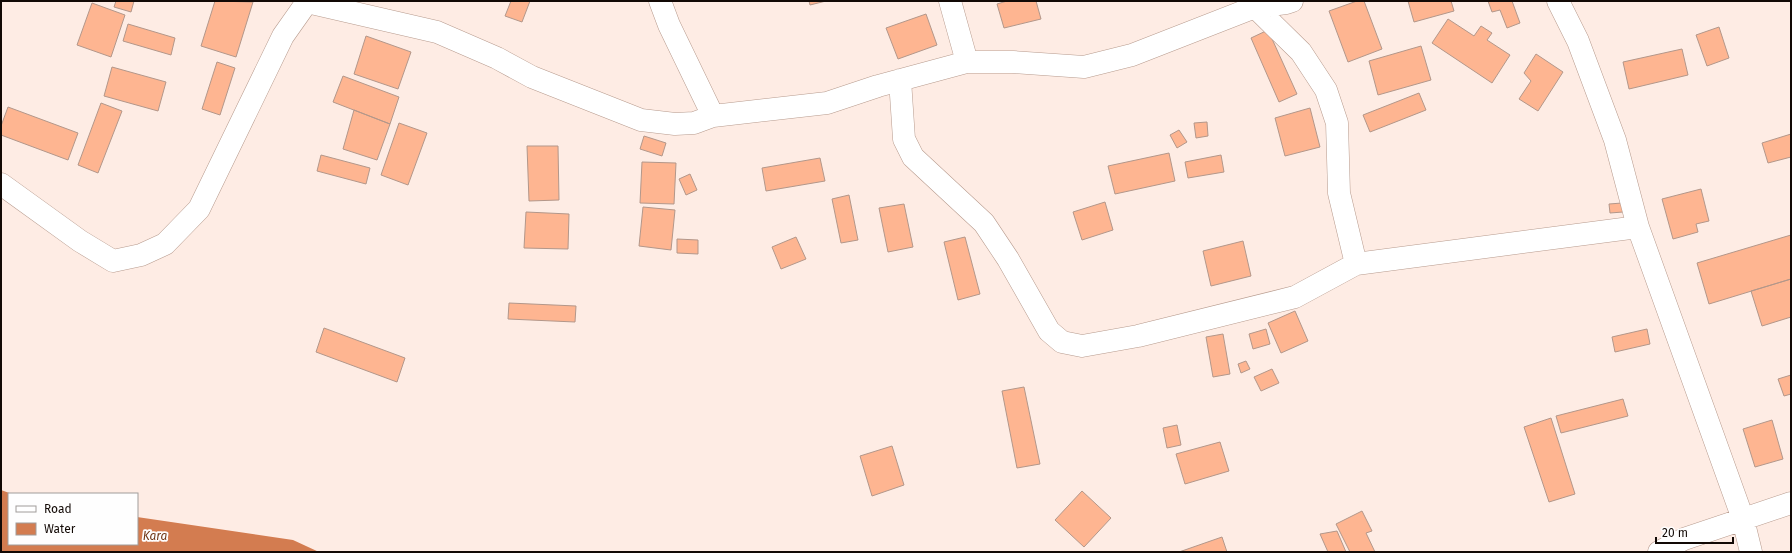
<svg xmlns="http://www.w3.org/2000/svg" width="1792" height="553" font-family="'Fira Sans',sans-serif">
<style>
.water{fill:#d37c50}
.building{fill:#feb591;stroke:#b3978a}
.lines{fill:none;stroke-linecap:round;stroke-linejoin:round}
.minor-casing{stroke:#b79b8e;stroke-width:23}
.minor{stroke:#fff;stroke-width:22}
.labels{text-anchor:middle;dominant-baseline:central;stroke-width:3.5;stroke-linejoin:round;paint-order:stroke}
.water-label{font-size:12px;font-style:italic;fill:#6f3616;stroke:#fefefe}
</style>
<rect width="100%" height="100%" fill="#feece4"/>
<!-- water -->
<path class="water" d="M1 490 12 494H9V544H137V517L293 540 319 552H1Z"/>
<!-- building -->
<path class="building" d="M116 1H134L131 12 114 7Z
M215 1 253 2 236 57 201 46Z
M511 1H530L522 22 505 16Z
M809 1H826L810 5Z
M1007 1H1036L1041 19 1004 28 997 4Z
M1357 1H1364L1382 49 1348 62 1329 11Z
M1408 1H1451L1454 11 1414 22Z
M1488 1H1512L1520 23 1507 28 1500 10 1492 12Z
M92 3 125 15 111 57 77 45Z
M926 14 937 45 898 59 886 28Z
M1448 19 1474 36 1481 26 1492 33 1487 40 1510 55 1492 83 1432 43Z
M128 24 175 38 171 55 123 41Z
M1719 27 1729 58 1707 66 1696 35Z
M1268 30 1297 94 1279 102 1251 38Z
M366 36 411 52 398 89 354 74Z
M1421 46 1431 80 1378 95 1369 61Z
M1682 49 1688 75 1629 89 1623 62Z
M1536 54 1563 72 1538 111 1519 99 1531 81 1524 73Z
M217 62 235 68 220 115 202 109Z
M112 67 166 82 158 111 104 96Z
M343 76 399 97 390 124 333 102Z
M1419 93 1426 110 1370 132 1363 115Z
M101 103 122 111 98 173 78 165Z
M8 107 78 133 68 160 1 135V126Z
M1310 108 1320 147 1285 156 1275 118Z
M354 110 390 124 377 160 343 149Z
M1207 122 1208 136 1196 138 1194 123Z
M399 123 427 133 408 185 381 175Z
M1179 130 1187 142 1177 148 1170 135Z
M1791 134V157L1768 163 1762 143Z
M644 136 666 143 662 156 640 149Z
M527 146H558L559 200 529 201Z
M1169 153 1175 181 1115 194 1108 166Z
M321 155 370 168 366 184 317 171Z
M1221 155 1224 172 1188 178 1185 162Z
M820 158 825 181 766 191 762 168Z
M642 162 676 163 674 204 640 203Z
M690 174 697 190 686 195 679 179Z
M1701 189 1709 221 1696 224 1698 232 1673 239 1662 199Z
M849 195 858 240 841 243 832 199Z
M1105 202 1113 230 1082 240 1073 212Z
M1622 203 1623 212 1610 213 1609 204Z
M904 204 913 247 888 252 879 208Z
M643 207 675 210 671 250 639 246Z
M526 212 569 214 568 249 524 248Z
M1791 235V279L1709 304 1697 263Z
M796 237 806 259 781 269 772 247Z
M965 237 980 294 958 300 944 242Z
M677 239 698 240V254L677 253Z
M1243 241 1251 276 1211 286 1203 251Z
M1791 279V317L1762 326 1751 291Z
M509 303 576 306 575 322 508 319Z
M1295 311 1308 341 1281 353 1268 323Z
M324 328 405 358 397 382 316 352Z
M1266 329 1270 344 1253 349 1249 334Z
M1647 329 1650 344 1615 352 1612 337Z
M1223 334 1230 374 1213 377 1206 337Z
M1246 361 1250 369 1241 373 1238 364Z
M1272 369 1279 383 1261 391 1254 377Z
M1791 375V394L1784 396 1778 379Z
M1024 387 1040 464 1017 468 1002 391Z
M1623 399 1628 416 1561 433 1556 416Z
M1551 418 1575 494 1549 502 1524 427Z
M1772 420 1783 459 1755 467 1743 429Z
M1177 425 1181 445 1167 448 1163 428Z
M1220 442 1229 471 1185 484 1176 454Z
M892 446 904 485 872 496 860 456Z
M1082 491 1111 518 1084 547 1055 520Z
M1362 511 1372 531 1366 533 1375 552H1350L1336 524Z
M1337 531 1346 552H1328L1320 534Z
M1222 537 1227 552H1179Z"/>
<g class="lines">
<defs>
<path id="minor" d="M660 1 669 25 713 116
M950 1 967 62
M1253 1 1255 7 1301 52 1326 90 1337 123 1339 193 1356 264
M1558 1 1578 41 1615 140 1638 227 1743 519 1751 552
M900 80 904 139 913 157 984 223 1008 259 1049 331 1062 342 1082 346 1138 336 1295 297 1356 264 1638 227
M1 184 80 241 113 261 141 255 165 244 199 209 283 36 307 2 437 32 497 58 532 77 641 120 675 124 694 123 713 116 827 103 878 86 967 62H1013L1084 67 1132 55 1255 7 1286 3 1292 1
M1659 552 1684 539 1791 503"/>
</defs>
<!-- minor casing -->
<use href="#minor" class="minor-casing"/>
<!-- minor -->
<use href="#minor" class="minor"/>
</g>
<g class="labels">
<!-- water labels -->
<g class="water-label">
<text x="155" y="536">Kara</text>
</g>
</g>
<!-- border -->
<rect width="1792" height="553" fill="none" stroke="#120905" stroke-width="4"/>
<!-- legend -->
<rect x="8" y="493" width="130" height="52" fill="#fefefe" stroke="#a09c9a"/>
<rect x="16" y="506" width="20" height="6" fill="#ffffff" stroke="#a09c9a"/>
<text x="44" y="513" font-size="12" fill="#120905">Road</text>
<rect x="16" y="523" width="20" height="12" fill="#d37c50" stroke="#a09c9a"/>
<text x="44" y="533" font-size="12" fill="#120905">Water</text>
<!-- scale -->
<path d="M1656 537v6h77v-6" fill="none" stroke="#120905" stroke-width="2"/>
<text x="1662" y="537" font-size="12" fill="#120905" stroke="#fefefe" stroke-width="3" paint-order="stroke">20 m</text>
</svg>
